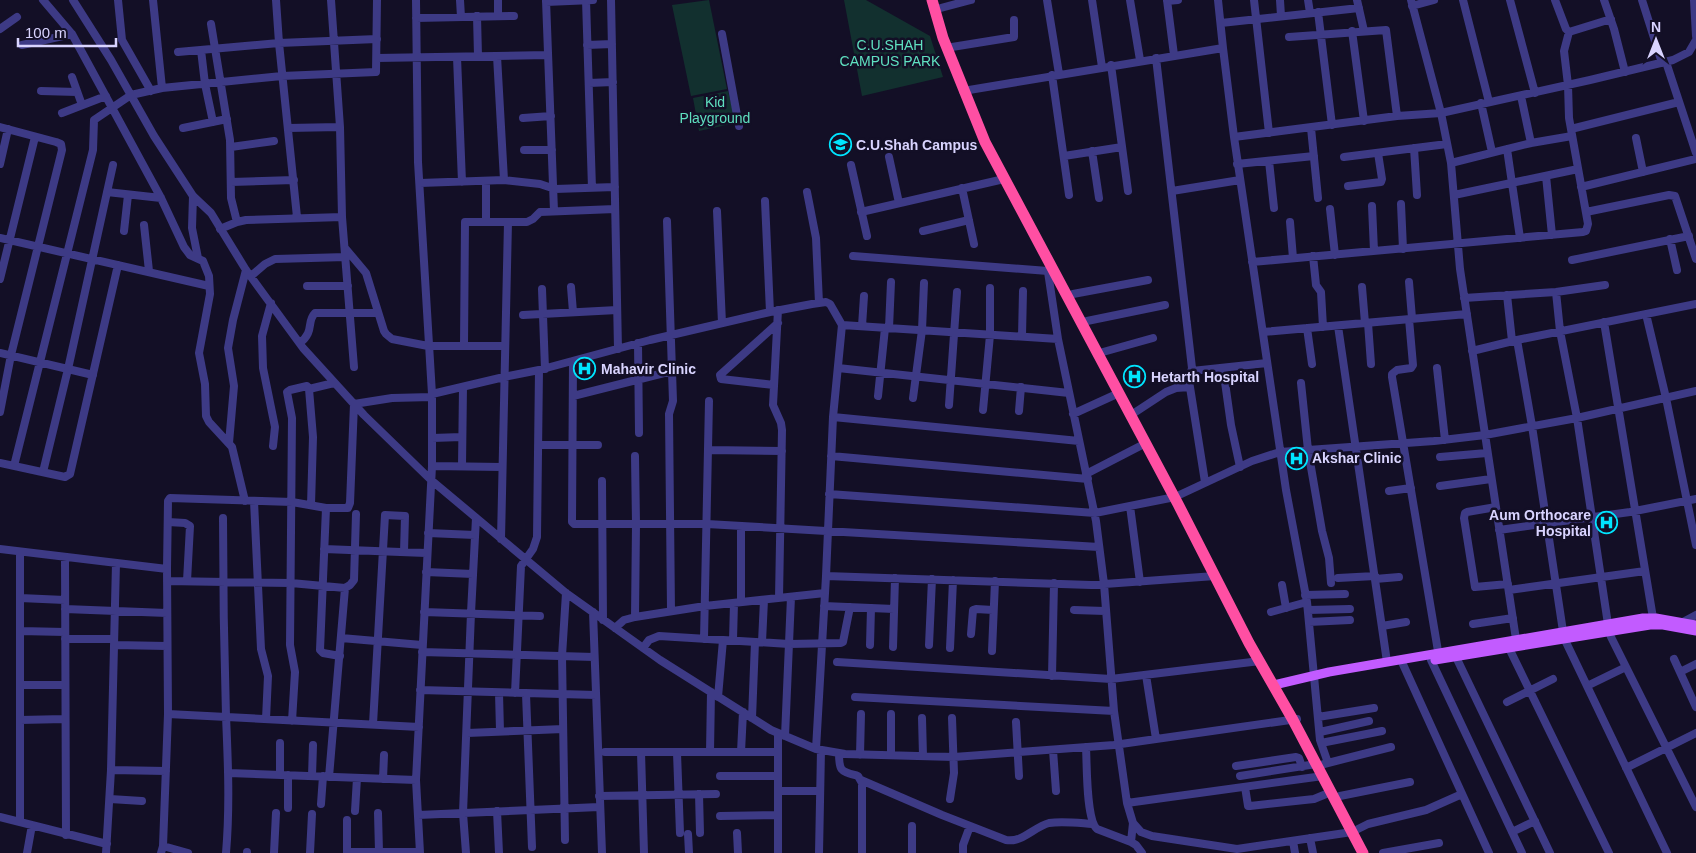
<svg xmlns="http://www.w3.org/2000/svg" width="1696" height="853" font-family="Helvetica,sans-serif">
<style>
.green{fill:#12302f}
.lines{fill:none;stroke-linecap:round;stroke-linejoin:round}
.minor{stroke:#3d3a85;stroke-width:8}
.major{stroke:#c25bff;stroke-width:9}
.highway{stroke:#ff4fa3;stroke-width:11}
.labels{text-anchor:middle;dominant-baseline:central;stroke-width:5;stroke-linejoin:round;paint-order:stroke}
.park-label{font-size:14px;fill:#5fe0c0;stroke:#130f26}
.poi-label{font-size:14px;font-weight:bold;fill:#d9d4ff;stroke:#130f26;text-anchor:start}
</style>
<rect width="100%" height="100%" fill="#130f26"/>
<!-- green -->
<path class="green" d="M709 0 727 89 691 96 672 5Z
M844 0H866L930 36 943 77 862 96Z
M728 91 736 123 699 131 693 98Z"/>
<g class="lines">
<!-- minor -->
<path class="minor" d="M43 0 72 34 161 198 184 247 190 255 203 261 209 276 210 294 199 353 205 384 206 416 209 422 232 447 245 501
M73 0 111 60 154 136 193 196 211 213 246 270 303 348 364 415 431 480 566 593 660 660 771 730 816 749 845 754 954 757 1114 745 1297 719
M118 0 122 40 151 91
M153 0 162 88
M276 0 279 43 297 217
M331 0 340 127 342 217 354 367
M416 0 418 162 432 394
M460 0 461 17
M498 0V16
M546 0 554 211
M586 0 592 188
M611 0 618 349
M1047 0 1059 74
M1092 0 1102 67
M1130 0 1140 60
M1167 0 1174 55
M1218 0 1223 48
M1254 0 1269 133
M1280 0 1281 16
M1308 0 1310 13
M1357 0 1364 31
M1411 0 1441 113 1451 163 1460 269 1517 646
M1463 0 1489 102
M1510 0 1535 93
M1555 0 1566 29 1569 32 1611 19
M1604 0 1614 29 1625 72
M1642 0 1662 63
M1694 0 1696 36
M1167 1 1178 0
M546 2 593 0
M1412 6 1434 0
M937 9 971 0
M1318 12 1332 125
M477 16 478 56
M416 18 514 16
M1221 23 1359 8
M211 24 230 140 231 198 237 222
M0 29 17 17
M1352 31 1364 121
M722 34 739 126
M1289 37 1386 30 1397 116
M22 45 72 34
M587 45 612 44
M952 47 1014 37V20
M201 50 205 84 213 122
M178 52 279 43 377 39
M497 56 504 180
M457 57 462 182
M377 58 548 55
M1156 58 1192 368 1189 381 1205 482
M1666 62 1696 153
M1111 65 1128 191
M1052 75 1069 195
M72 77 82 105
M589 83 613 82
M41 91 77 92
M963 91 1223 48 1234 137
M1521 96 1531 143
M1481 103 1492 152
M62 113 106 96
M523 118 551 116
M0 127 56 142 61 144 62 150 11 355 0 412
M183 128 227 119
M288 128 340 127
M1311 128 1318 198
M1571 129 1679 102
M1636 138 1643 172
M231 147 274 141
M1414 148 1417 195
M1507 149 1520 238
M524 150H552
M1092 151 1099 198
M1064 156 1122 147
M889 157 899 203
M1344 157 1447 144
M1269 161 1274 208
M1451 163 1531 143 1572 136
M0 164 8 129
M1237 164 1314 156
M851 165 867 236
M1546 176 1552 235
M486 181V221
M231 182 294 180
M420 183 504 180 540 184 555 189 615 187
M1348 186 1381 182 1382 179 1378 153
M1581 187 1696 159
M962 188 974 244
M1172 191 1240 180
M107 192 161 198
M807 192 816 238 819 303
M1454 195 1578 169
M193 196 192 228 198 258
M765 201 770 312
M1401 204 1403 249
M1372 206 1374 251
M1330 209 1335 255
M717 211 722 323
M861 212 1004 179
M1586 212 1669 195 1675 196 1696 259
M667 221 673 401 669 414 671 611
M1290 222 1293 258
M144 225 149 271
M220 229 237 222 246 220 342 217
M124 231 128 195
M923 231 969 220
M0 238 209 286
M1670 239 1677 270
M345 248 366 273 384 331 386 334 392 339 428 346H504
M853 256 1048 271
M1313 256 1316 285 1321 292 1323 327
M1572 260 1689 236
M1252 262 1583 232 1586 231 1588 224 1569 118 1568 85 1564 51 1569 32
M1053 270H1048V272L1058 339 1096 521 1104 584 1114 711 1127 803 1133 823 1141 832 1152 836 1237 849 1352 832
M251 276 265 264 275 259 346 257
M0 279 35 137
M1409 282 1412 318
M307 286H348
M571 287 573 312
M1362 287 1365 323
M542 289 545 369
M1556 292 1560 331 1577 418 1609 631 1611 637 1696 807
M1073 294 1148 280
M1507 295 1512 341
M1464 298 1556 292 1605 285
M271 303 262 336 263 368 275 427 273 446
M778 310 773 405 781 423 782 430 779 598
M1646 314 1666 398 1696 545
M523 315 617 310
M1409 319 1413 365 1411 368 1397 370 1392 374V377L1439 657
M1087 321 1165 305
M1604 322 1653 618
M1368 323 1371 364
M842 325 833 417 826 576 1091 585 1215 576
M862 326 864 296
M1338 326 1387 662
M889 328 891 282
M1307 328 1312 364
M1263 332 1467 314
M1022 336 1023 291
M1517 340 1532 426 1564 638 1667 853
M300 343C315 331 306 322 315 313H378
M638 343 639 433
M464 346 465 222H527L533 219 540 212 615 209
M1472 351 1517 340 1696 304
M1103 352 1153 338
M0 353 93 375
M573 361 572 522 574 524H707L1099 547
M838 368 1069 393
M1223 368 1231 425 1240 467
M1437 368 1445 440
M1192 371 1267 363
M1301 383 1308 450 1322 531 1329 558 1331 583
M774 385 721 379 720 375 778 323
M309 389 334 383
M573 396 672 371
M878 396 885 328
M913 398 922 330 924 283
M949 405 957 292
M983 410 990 335V288
M1019 411 1021 387
M1073 414 1119 393
M1131 415 1166 392 1176 388 1190 387
M833 417 1079 441
M432 438 462 437
M229 443 234 386 228 348 233 320 246 270
M538 445H598
M708 450 782 451
M635 456 636 524 635 617
M831 456 1088 479
M1440 457 1487 453
M0 463 65 477 70 474 118 265
M14 466 93 150 94 120 131 95 162 88 282 76 376 72 377 0
M432 466 502 467
M462 466 463 387
M43 472 68 369 113 165
M1086 474 1146 443
M602 481 603 620
M1440 486 1491 479
M1389 491 1411 488
M829 494 1095 513 1175 497 1252 461 1280 452 1434 441 1485 435 1577 418 1696 391
M254 501 261 649 268 676 266 719
M1130 506 1140 582
M1496 507 1467 512 1465 513 1464 518 1475 587 1508 584
M326 508 320 650 323 653 340 656
M223 518C223 584 224 650 226 716 228 762 230 807 226 853
M168 522 185 523 190 526 187 581
M741 526V602
M1499 530 1630 512 1696 499
M428 533 475 535
M501 539 508 222
M0 549 167 569
M324 549 426 553
M20 552V822
M65 557 66 835
M426 572 473 574
M1338 578 1375 576
M1375 579 1399 577
M167 581 291 583 345 588 350 585 354 580 356 514
M1282 585 1286 608
M1509 590 1645 571
M1305 595 1345 594
M20 598 65 600
M824 606 894 609
M65 609 167 613
M1074 610 1105 611
M1308 610 1350 609
M424 612 540 616
M593 612 602 853
M1271 612 1307 602
M1309 622 1350 620
M1683 622 1696 615
M1473 624 1513 618
M1382 626 1406 622
M615 628 624 620 635 617 705 606 825 593
M20 631 65 632
M971 634 973 610 976 609 993 610
M341 638 422 645
M65 639H114
M704 639 709 401
M733 640 734 603
M762 642 764 600
M1507 644 1609 853
M114 645 167 646
M870 645 871 608
M929 645 932 579
M893 647 895 578
M643 648 649 640 659 636 789 644 841 643 843 642 850 607
M950 648 953 580
M992 651 995 581
M422 652 594 657
M1456 657 1550 853
M1674 659 1696 707
M1401 660 1489 853
M1431 660 1522 853
M837 662 1111 679 1260 661
M1680 672 1696 664
M1146 675 1156 739
M1052 676 1054 583
M20 685H65
M1587 686 1626 667
M420 690 596 695
M499 693 500 731
M515 693 521 566 533 549 537 537 539 370
M526 694 532 847
M718 697 723 640
M855 697 1114 711
M1507 702 1553 679
M168 714 419 727
M891 714V755
M1318 717 1374 708
M752 718 755 642
M922 718 923 756
M20 720 65 719
M292 721 295 672 290 645 292 418 287 392 290 390 307 386 309 389 313 437 311 505
M1016 722 1019 776
M373 724 385 515 405 516 404 552
M1320 732 1369 721
M467 733 563 729
M785 736 791 597
M1321 743 1382 731
M1086 747C1087 764 1086 820 1097 829L1131 842 1136 845 1142 853
M816 749 826 576
M1053 750 1056 791
M605 752H778
M641 752 644 853
M710 752 711 692
M741 752 743 712
M677 753 680 833
M839 753C839 772 841 771 858 776L862 783V853
M860 755 861 714
M1328 763 1320 740 1307 602 1286 490 1234 137 1397 116 1441 113 1590 80 1673 60 1689 52 1696 40
M1324 764 1391 747
M1236 766 1296 757 1299 758 1302 767
M1626 768 1696 733
M111 770 166 771
M229 773 416 780
M280 775V743
M312 776 313 745
M720 776H778
M1240 776 1316 764
M329 777 345 588
M383 779 384 755
M861 780 942 815 1006 840C1022 843 1034 827 1049 823 1063 821 1078 823 1092 824
M1245 787 1248 806H1250L1314 799 1331 792
M778 791H820
M699 794 700 833
M599 796 716 794
M1340 796 1410 782
M110 799 142 801
M950 799 954 773 952 718
M1127 803 1323 776
M321 804 323 776
M288 808V775
M355 811 357 778
M497 811 499 853
M378 813 379 852
M418 815 599 807
M720 816 778 815
M0 817 107 844
M912 826V853
M1358 829 1368 824 1426 810 1462 794
M1512 832 1535 821
M737 833 738 853
M688 834 689 853
M1310 838 1313 853
M565 840 562 656 566 593
M1293 841 1295 853
M1131 842 1133 823
M163 846 188 853
M347 852H420
M27 853 32 825
M106 853 111 770 116 563
M161 853 163 846 168 714 167 569 168 501 170 498 292 502 326 508H348L350 503 354 404 392 398 432 397
M247 853V852
M274 853 276 813
M310 853 312 814
M347 853V820
M420 853 416 780 432 466V394L504 377 539 370 650 340 770 312 812 304 826 302 830 304 842 325 1058 339
M466 853 463 813 471 613 476 518
M778 853V733
M819 853 821 750
M963 853V845L970 826
M1383 853 1439 843"/>
<!-- major -->
<path class="major" d="M1435 660 1650 625H1663L1696 631
M1274 685 1329 672 1643 618H1656L1696 625"/>
<!-- highway -->
<path class="highway" d="M932 0 943 38 985 142 1178 504 1249 643 1293 720 1363 853"/>
</g>
<!-- icons -->
<defs>
<symbol id="university-ring" viewBox="-11 -11 22 22"><circle r="9.5" fill="#130f26" stroke="#00e5ff" stroke-width="1.5"/><path d="M0-5L7-2L0 1L-7-2ZM-4 1L0 2.5L4 1V4Q0 6-4 4Z" fill="#00e5ff"/></symbol>
<symbol id="hospital-ring" viewBox="-11 -11 22 22"><circle r="9.5" fill="#130f26" stroke="#00e5ff" stroke-width="1.5"/><path d="M-5-5h3v3.5h4V-5h3V5h-3V1.5h-4V5h-3Z" fill="#00e5ff"/></symbol>
</defs>
<g fill-rule="evenodd">
<use href="#university-ring" x="828" y="132" width="25" height="25"/>
<use href="#hospital-ring" x="572" y="356" width="25" height="25"/>
<use href="#hospital-ring" x="1122" y="364" width="25" height="25"/>
<use href="#hospital-ring" x="1284" y="446" width="25" height="25"/>
<use href="#hospital-ring" x="1594" y="510" width="25" height="25"/>
</g>
<g class="labels">
<!-- park labels -->
<g class="park-label">
<text x="890" y="45">C.U.SHAH<tspan x="890" dy="16">CAMPUS PARK</tspan></text>
<text x="715" y="102">Kid<tspan x="715" dy="16">Playground</tspan></text>
</g>
<!-- poi labels -->
<g class="poi-label">
<text x="856" y="145">C.U.Shah Campus</text>
<text x="601" y="369">Mahavir Clinic</text>
<text x="1151" y="377">Hetarth Hospital</text>
<text x="1312" y="458">Akshar Clinic</text>
<text x="1591" y="515" text-anchor="end">Aum Orthocare<tspan x="1591" dy="16">Hospital</tspan></text>
</g>
</g>
<!-- north arrow -->
<g transform="translate(1656 40)" stroke="#130f26" stroke-width="4" paint-order="stroke">
<path d="M0-4L9 19L0 12L-9 19Z" fill="#d9d4ff"/>
<text y="-8" font-size="14" font-weight="bold" text-anchor="middle" fill="#d9d4ff">N</text>
</g>
<!-- scale -->
<path d="M18 38v8h98v-8" fill="none" stroke="#d9d4ff" stroke-width="2.5"/>
<text x="25" y="38" font-size="15" fill="#d9d4ff" stroke="#130f26" stroke-width="4" paint-order="stroke">100 m</text>
</svg>
